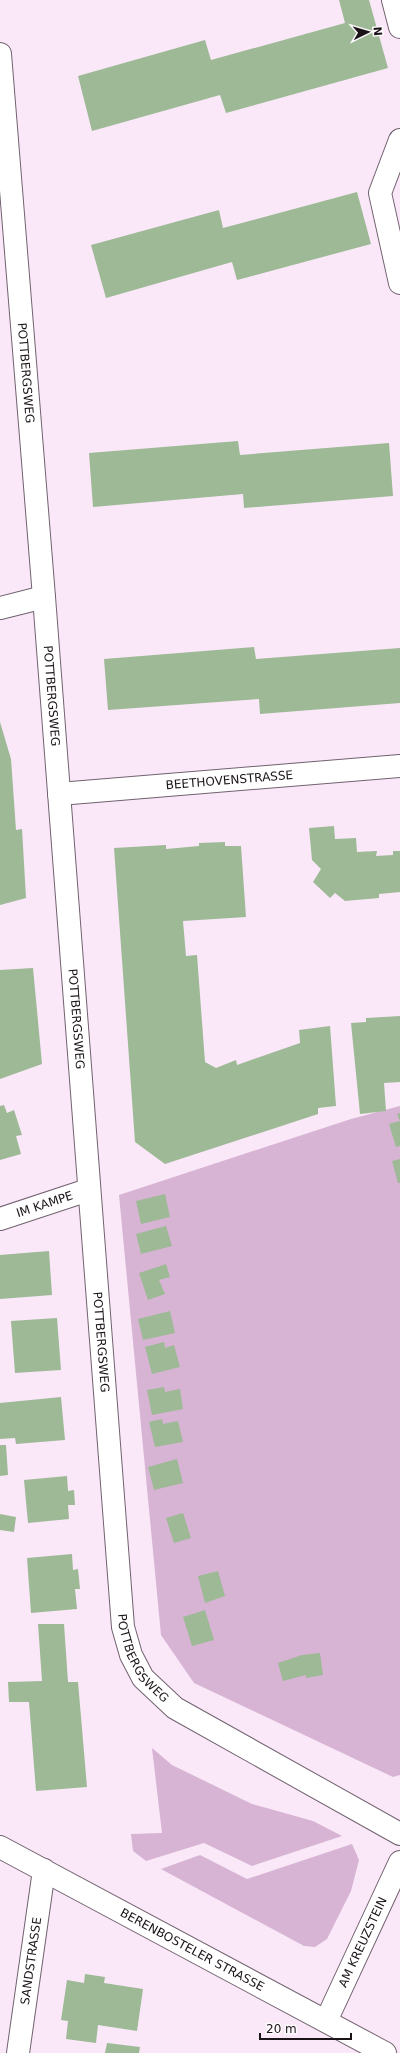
<svg xmlns="http://www.w3.org/2000/svg" width="400" height="2053" font-family="'DejaVu Sans',sans-serif">
<style>
.green{fill:#d7b4d3}
.building{fill:#9db996}
.lines{fill:none;stroke-linecap:round;stroke-linejoin:round}
.street-casing{stroke:#71626f;stroke-width:24}
.secondary-casing{stroke:#71626f;stroke-width:24}
.street{stroke:#fff;stroke-width:22}
.secondary{stroke:#fff;stroke-width:22}
.labels{text-anchor:middle;dominant-baseline:central;stroke-width:4;stroke-linejoin:round;paint-order:stroke}
.street-label{font-size:12px;fill:#1a1419;stroke:#fefafd}
</style>
<rect width="100%" height="100%" fill="#fae8f8"/>
<!-- green -->
<path class="green" d="M400 1106V1775L393 1777 194 1683 161 1635 119 1195 351 1119Z
M152 1748 172 1765 252 1804 313 1821 342 1836 252 1866 204 1843 146 1861 133 1851 131 1834 162 1833Z
M352 1844 359 1860 351 1891 327 1939 315 1947 304 1946 161 1869 200 1855 247 1879Z"/>
<!-- building -->
<path class="building" d="M339 0H369L388 68 226 113 220 95 92 131 78 76 205 40 211 60 345 23Z
M357 192 371 244 237 280 232 262 106 298 91 245 219 210 223 228Z
M238 441 240 455 389 443 393 496 244 508 243 494 93 507 89 453Z
M254 647 256 659 400 648V703L260 714 259 699 108 710 104 659Z
M0 722 11 759 16 830 22 829 26 898 0 905Z
M334 826 335 839 356 838 357 852 377 851 376 856 393 855V851H400V892L379 894V898L345 901 335 893 330 898 313 882 321 869 312 860 309 828Z
M225 842V846H241L246 917 183 921 186 956 197 955 205 1062 216 1068 236 1060 237 1065 300 1043 299 1030 330 1026 336 1106 318 1108V1114L165 1164 135 1142 114 848 166 845V849L199 846V843Z
M33 968 42 1064 0 1079V970Z
M400 1016V1082L384 1083 386 1111 360 1114 351 1023 366 1022V1018Z
M4 1105 7 1113 14 1110 22 1135 16 1136 21 1154 0 1160V1106Z
M400 1113V1146L396 1147 389 1124 400 1121 397 1114Z
M400 1159V1183H398L392 1161Z
M165 1194 170 1217 141 1224 136 1201Z
M166 1226 172 1246 141 1254 136 1234Z
M49 1251 52 1295 0 1299V1255Z
M166 1264 170 1277 159 1280 165 1294 148 1300 139 1273Z
M170 1311 175 1333 143 1340 138 1319Z
M57 1318 61 1370 15 1373 11 1321Z
M164 1342 165 1348 174 1345 180 1367 152 1374 145 1347Z
M164 1387 165 1392 180 1389 183 1409 152 1415 147 1390Z
M61 1397 65 1440 16 1444 15 1438 0 1439V1403Z
M162 1419 163 1424 178 1421 183 1442 155 1447 149 1422Z
M0 1445H6L8 1475 0 1476Z
M177 1459 183 1483 154 1490 148 1467Z
M67 1476 68 1491 74 1490 75 1505H68L69 1519 28 1523 24 1480Z
M183 1513 191 1538 174 1543 166 1518Z
M0 1514 16 1517 14 1532 0 1530Z
M72 1554 73 1570 78 1569 80 1589H75L77 1609 31 1613 27 1558Z
M218 1571 225 1596 205 1603 198 1576Z
M205 1610 214 1640 192 1646 183 1617Z
M38 1624H64L68 1682H78L87 1787 36 1791 29 1702H9L8 1682 42 1681Z
M320 1653 323 1675 306 1678V1675L283 1681 278 1663 302 1655Z
M85 1974 105 1977 104 1983 143 1989 137 2031 98 2025 96 2043 66 2039 68 2021 61 2020 67 1980 84 1983Z
M107 2043 140 2047 139 2053H105Z"/>
<g class="lines">
<defs>
<g id="street">
<path d="M393 0 400 27"/>
<path id="s1" d="M0 54 44 597 123 1627 131 1655 143 1678 175 1708 400 1834"/>
<path d="M400 140 380 193 400 283"/>
<path d="M0 608 44 597"/>
<path id="s2" d="M59 794 400 766"/>
<path id="s3" d="M0 1219 88 1190"/>
<path id="s4" d="M326 2021 400 1862"/>
<path id="s5" d="M18 2053 44 1870"/>
</g>
<g id="secondary">
<path id="s6" d="M0 1847 385 2053"/>
</g>
</defs>
<!-- street casing -->
<use href="#street" class="street-casing"/>
<!-- secondary casing -->
<use href="#secondary" class="secondary-casing"/>
<!-- street -->
<use href="#street" class="street"/>
<!-- secondary -->
<use href="#secondary" class="secondary"/>
</g>
<g class="labels">
<!-- street labels -->
<g class="street-label">
<text stroke="none"><textPath href="#s1" startOffset="320">POTTBERGSWEG</textPath></text>
<text stroke="none"><textPath href="#s1" startOffset="644">POTTBERGSWEG</textPath></text>
<text stroke="none"><textPath href="#s2" startOffset="171">BEETHOVENSTRASSE</textPath></text>
<text stroke="none"><textPath href="#s1" startOffset="968">POTTBERGSWEG</textPath></text>
<text stroke="none"><textPath href="#s3" startOffset="47">IM KAMPE</textPath></text>
<text stroke="none"><textPath href="#s1" startOffset="1292">POTTBERGSWEG</textPath></text>
<text stroke="none"><textPath href="#s1" startOffset="1615">POTTBERGSWEG</textPath></text>
<text stroke="none"><textPath href="#s4" startOffset="87">AM KREUZSTEIN</textPath></text>
<text stroke="none"><textPath href="#s6" startOffset="218">BERENBOSTELER STRASSE</textPath></text>
<text stroke="none"><textPath href="#s5" startOffset="93">SANDSTRASSE</textPath></text>
</g>
</g>
<!-- north arrow -->
<g transform="translate(368 32) rotate(85)" stroke="#fefafd" stroke-width="3" paint-order="stroke">
<path d="M0-3L7 15L0 10L-7 15Z" fill="#1a1419"/>
<text y="-6" font-size="11" font-weight="bold" text-anchor="middle" fill="#1a1419">N</text>
</g>
<!-- scale -->
<path d="M260 2033v6h91v-6" fill="none" stroke="#1a1419" stroke-width="2"/>
<text x="266" y="2033" font-size="12" fill="#1a1419" stroke="#fefafd" stroke-width="3" paint-order="stroke">20 m</text>
</svg>
